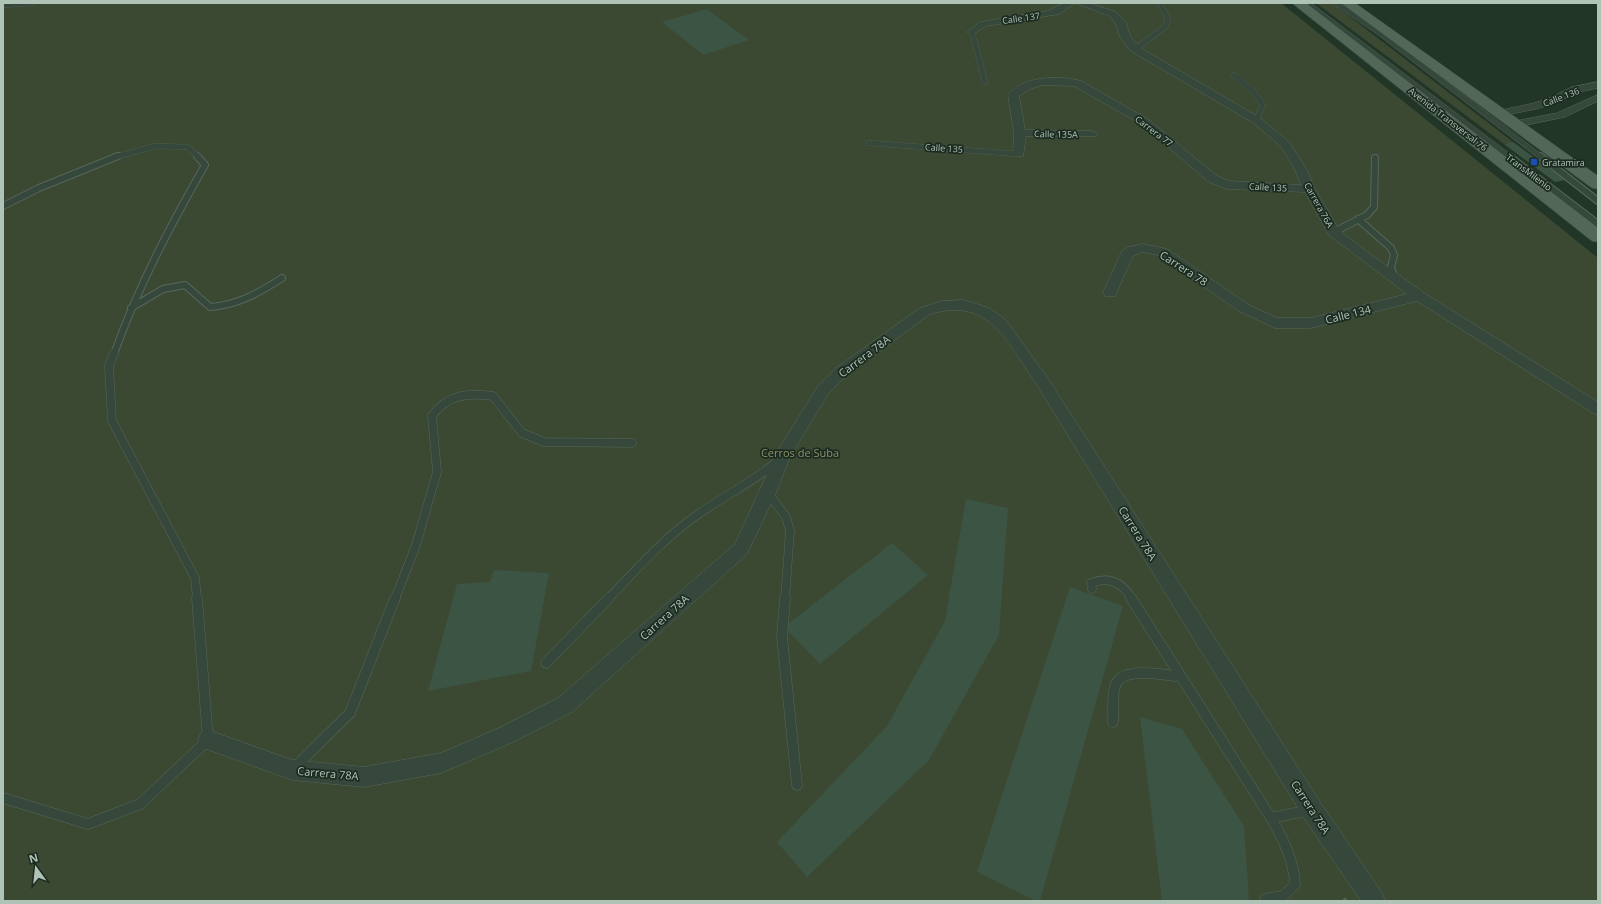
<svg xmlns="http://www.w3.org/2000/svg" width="1601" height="904" font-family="'Open Sans',sans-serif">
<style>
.green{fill:#3c4932}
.building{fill:#3c5443}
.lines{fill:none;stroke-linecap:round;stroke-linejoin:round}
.lane-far3-casing{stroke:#56675c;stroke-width:5.5}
.lane-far2-casing{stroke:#56675c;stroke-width:8}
.lane-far1-casing{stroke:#56675c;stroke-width:9}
.lane-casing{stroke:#56675c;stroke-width:11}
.street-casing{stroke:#56675c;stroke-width:1}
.primary-casing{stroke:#3f5044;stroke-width:1}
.path{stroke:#546553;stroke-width:3;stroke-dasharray:4 4;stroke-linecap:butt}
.lane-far3{stroke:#36473b;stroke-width:5}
.lane-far2{stroke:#36473b;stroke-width:6}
.lane-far1{stroke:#36473b;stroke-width:8}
.lane{stroke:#36473b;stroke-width:10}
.street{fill:#36473b;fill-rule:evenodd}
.primary{fill:#536759;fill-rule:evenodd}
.transit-dot{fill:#1a4fb4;stroke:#1b2b20;stroke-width:1.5}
.labels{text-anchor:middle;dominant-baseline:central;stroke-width:3.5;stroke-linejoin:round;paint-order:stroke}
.far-street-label{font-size:9px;fill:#b0c3b7;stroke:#1b2b20}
.far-poi-label{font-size:9px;fill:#b0c3b7;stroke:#1b2b20;text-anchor:start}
.street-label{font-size:11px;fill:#b0c3b7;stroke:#1b2b20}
.park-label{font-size:11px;fill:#92906a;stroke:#1b2b20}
</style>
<rect width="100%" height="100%" fill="#223628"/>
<!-- green -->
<path class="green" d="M3 3H1281L1598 258V901H3Z
M1316 3H1332L1513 142 1504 144Z"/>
<!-- building -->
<path class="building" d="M707 9 749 40 703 55 662 22Z
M1513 142 1565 180 1555 182 1504 144Z
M966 499 1008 508 999 635 929 760 807 877 777 842 887 726 945 621Z
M892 543 928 575 820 664 784 627Z
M494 570 549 573 531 671 428 691 457 584 490 582Z
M1070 587 1123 606 1040 901H1036L977 872Z
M1140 717 1182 729 1244 826 1249 901H1162Z"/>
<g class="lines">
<defs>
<path id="lane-far3" d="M1307 3 1510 157
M1336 3 1381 34 1541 157
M3 5 34 3
M972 32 985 82
M1135 49 1165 27 1168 19 1160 3
M1234 75 1253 91 1263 105 1256 120
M869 143 1019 154
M115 157 156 146 188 147 198 157"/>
<path id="lane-far2" d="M1509 156 1598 224
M1540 156 1598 201
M3 206 39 188 118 156
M1358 219 1391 248 1394 255 1391 267 1394 278
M1334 232 1367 215 1374 207 1375 158
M131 308 163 289 185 285 210 307C238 305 259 293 282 278
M114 354C138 287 170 226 205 165L197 156"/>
<path id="lane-far1" d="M114 353 109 366 112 421 195 578 197 599
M768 493 786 517 790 531 785 599
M1092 589 1091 583C1109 576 1122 582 1132 599
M395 599 416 545 437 472 432 416C447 394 468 393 493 396L522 433 544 442 632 443
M608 599C637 569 664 538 697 515 724 496 753 482 778 461"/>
<path id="lane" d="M785 598 782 637 797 785
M1131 598 1271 818C1283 839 1294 860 1295 885L1283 896 1265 899
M546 663 609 598
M1113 722C1114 710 1111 695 1116 684 1124 666 1166 675 1181 677
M294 768 350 713 395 598
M3 798 88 824 140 804 208 740 197 598
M1271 818 1310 810"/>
<path id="street" d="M1064 3H1075L1059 14 986 26 972 35 967 32 980 22 1048 11Z
M1075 3H1089L1116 12 1126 23 1130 36 1139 47 1260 118 1289 142 1307 170 1315 189 1339 230 1366 251 1424 293 1598 402V415L1593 413 1417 301 1311 328H1275L1239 311 1158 255 1143 252 1133 256 1115 296H1105L1103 293 1122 251 1128 247 1143 244 1167 249 1249 305 1277 318H1311L1407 294 1329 235 1305 192 1227 189 1209 182 1141 124 1074 86 1043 85 1030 89 1019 96 1025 130 1092 131 1098 134 1096 136H1026L1023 156H1015L1013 154 1014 133 1008 95C1022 76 1060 75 1081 81L1149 120 1217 176 1229 181 1301 185 1295 170 1281 146 1252 122 1131 51 1120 37 1116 24 1110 16Z
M1598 82V88L1579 92 1553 104 1536 109 1501 116 1496 113 1497 111 1530 104 1545 100 1572 87Z
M1598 95V101L1565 117 1516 127 1510 124 1516 121 1557 113Z
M964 300 989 308 1005 319 1047 377 1320 802 1382 893 1385 901H1361L1304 818 1037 385C1007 343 991 296 930 314L846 376 828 394 790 457 776 493 747 554 572 712 511 743 441 773 364 787 292 780 201 747 198 740 201 733 208 730 292 760 364 767 441 753 497 729 558 698 735 544 777 452 818 386 836 368 920 308 942 301Z"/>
<path id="primary" d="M1292 3H1306L1598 228V242L1592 241Z
M1341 3H1355L1598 176V189L1592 188Z"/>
</defs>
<!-- lane-far3 casing -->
<use href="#lane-far3" class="lane-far3-casing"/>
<!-- lane-far2 casing -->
<use href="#lane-far2" class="lane-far2-casing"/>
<!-- lane-far1 casing -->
<use href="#lane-far1" class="lane-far1-casing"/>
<!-- lane casing -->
<use href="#lane" class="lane-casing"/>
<!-- street casing -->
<use href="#street" class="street-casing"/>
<!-- primary casing -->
<use href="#primary" class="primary-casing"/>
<!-- path -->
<path class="path" d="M1343 901 1348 897"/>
<!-- lane-far3 -->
<use href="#lane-far3" class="lane-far3"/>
<!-- lane-far2 -->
<use href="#lane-far2" class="lane-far2"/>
<!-- lane-far1 -->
<use href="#lane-far1" class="lane-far1"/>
<!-- lane -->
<use href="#lane" class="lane"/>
<!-- street -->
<use href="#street" class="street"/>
<!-- primary -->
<use href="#primary" class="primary"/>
</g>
<!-- markers -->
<rect class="transit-dot" x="1530" y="158" width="8" height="8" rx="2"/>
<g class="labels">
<!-- far-street labels -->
<g class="far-street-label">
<text transform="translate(1021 18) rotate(-8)">Calle 137</text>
<text transform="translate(1561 97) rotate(-21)">Calle 136</text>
<text transform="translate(1448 119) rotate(38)">Avenida Transversal 76</text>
<text transform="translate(1154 131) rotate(37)">Carrera 77</text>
<text transform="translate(1056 134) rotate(1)">Calle 135A</text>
<text transform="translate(944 148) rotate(4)">Calle 135</text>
<text transform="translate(1529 172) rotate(37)">TransMilenio</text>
<text transform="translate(1268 187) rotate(3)">Calle 135</text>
<text transform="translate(1319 205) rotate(61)">Carrera 76A</text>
</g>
<!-- far-poi labels -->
<g class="far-poi-label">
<text x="1542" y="162">Gratamira</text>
</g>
<!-- street labels -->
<g class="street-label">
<text transform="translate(1184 268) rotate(33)">Carrera 78</text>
<text transform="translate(1348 314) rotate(-14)">Calle 134</text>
<text transform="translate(864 356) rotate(-37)">Carrera 78A</text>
<text transform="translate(1138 533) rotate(58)">Carrera 78A</text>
<text transform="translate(664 617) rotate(-42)">Carrera 78A</text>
<text transform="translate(328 773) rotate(5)">Carrera 78A</text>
<text transform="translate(1311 807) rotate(57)">Carrera 78A</text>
</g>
<!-- park labels -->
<g class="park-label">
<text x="800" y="452">Cerros de Suba</text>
</g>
</g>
<!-- border -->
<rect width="1601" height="904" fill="none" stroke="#b0c3b7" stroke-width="8"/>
<!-- north arrow -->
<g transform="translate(36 868) rotate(345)" stroke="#1b2b20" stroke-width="3" paint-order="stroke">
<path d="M0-3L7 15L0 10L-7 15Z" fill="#b0c3b7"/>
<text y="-6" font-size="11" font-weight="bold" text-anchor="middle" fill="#b0c3b7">N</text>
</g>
</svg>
